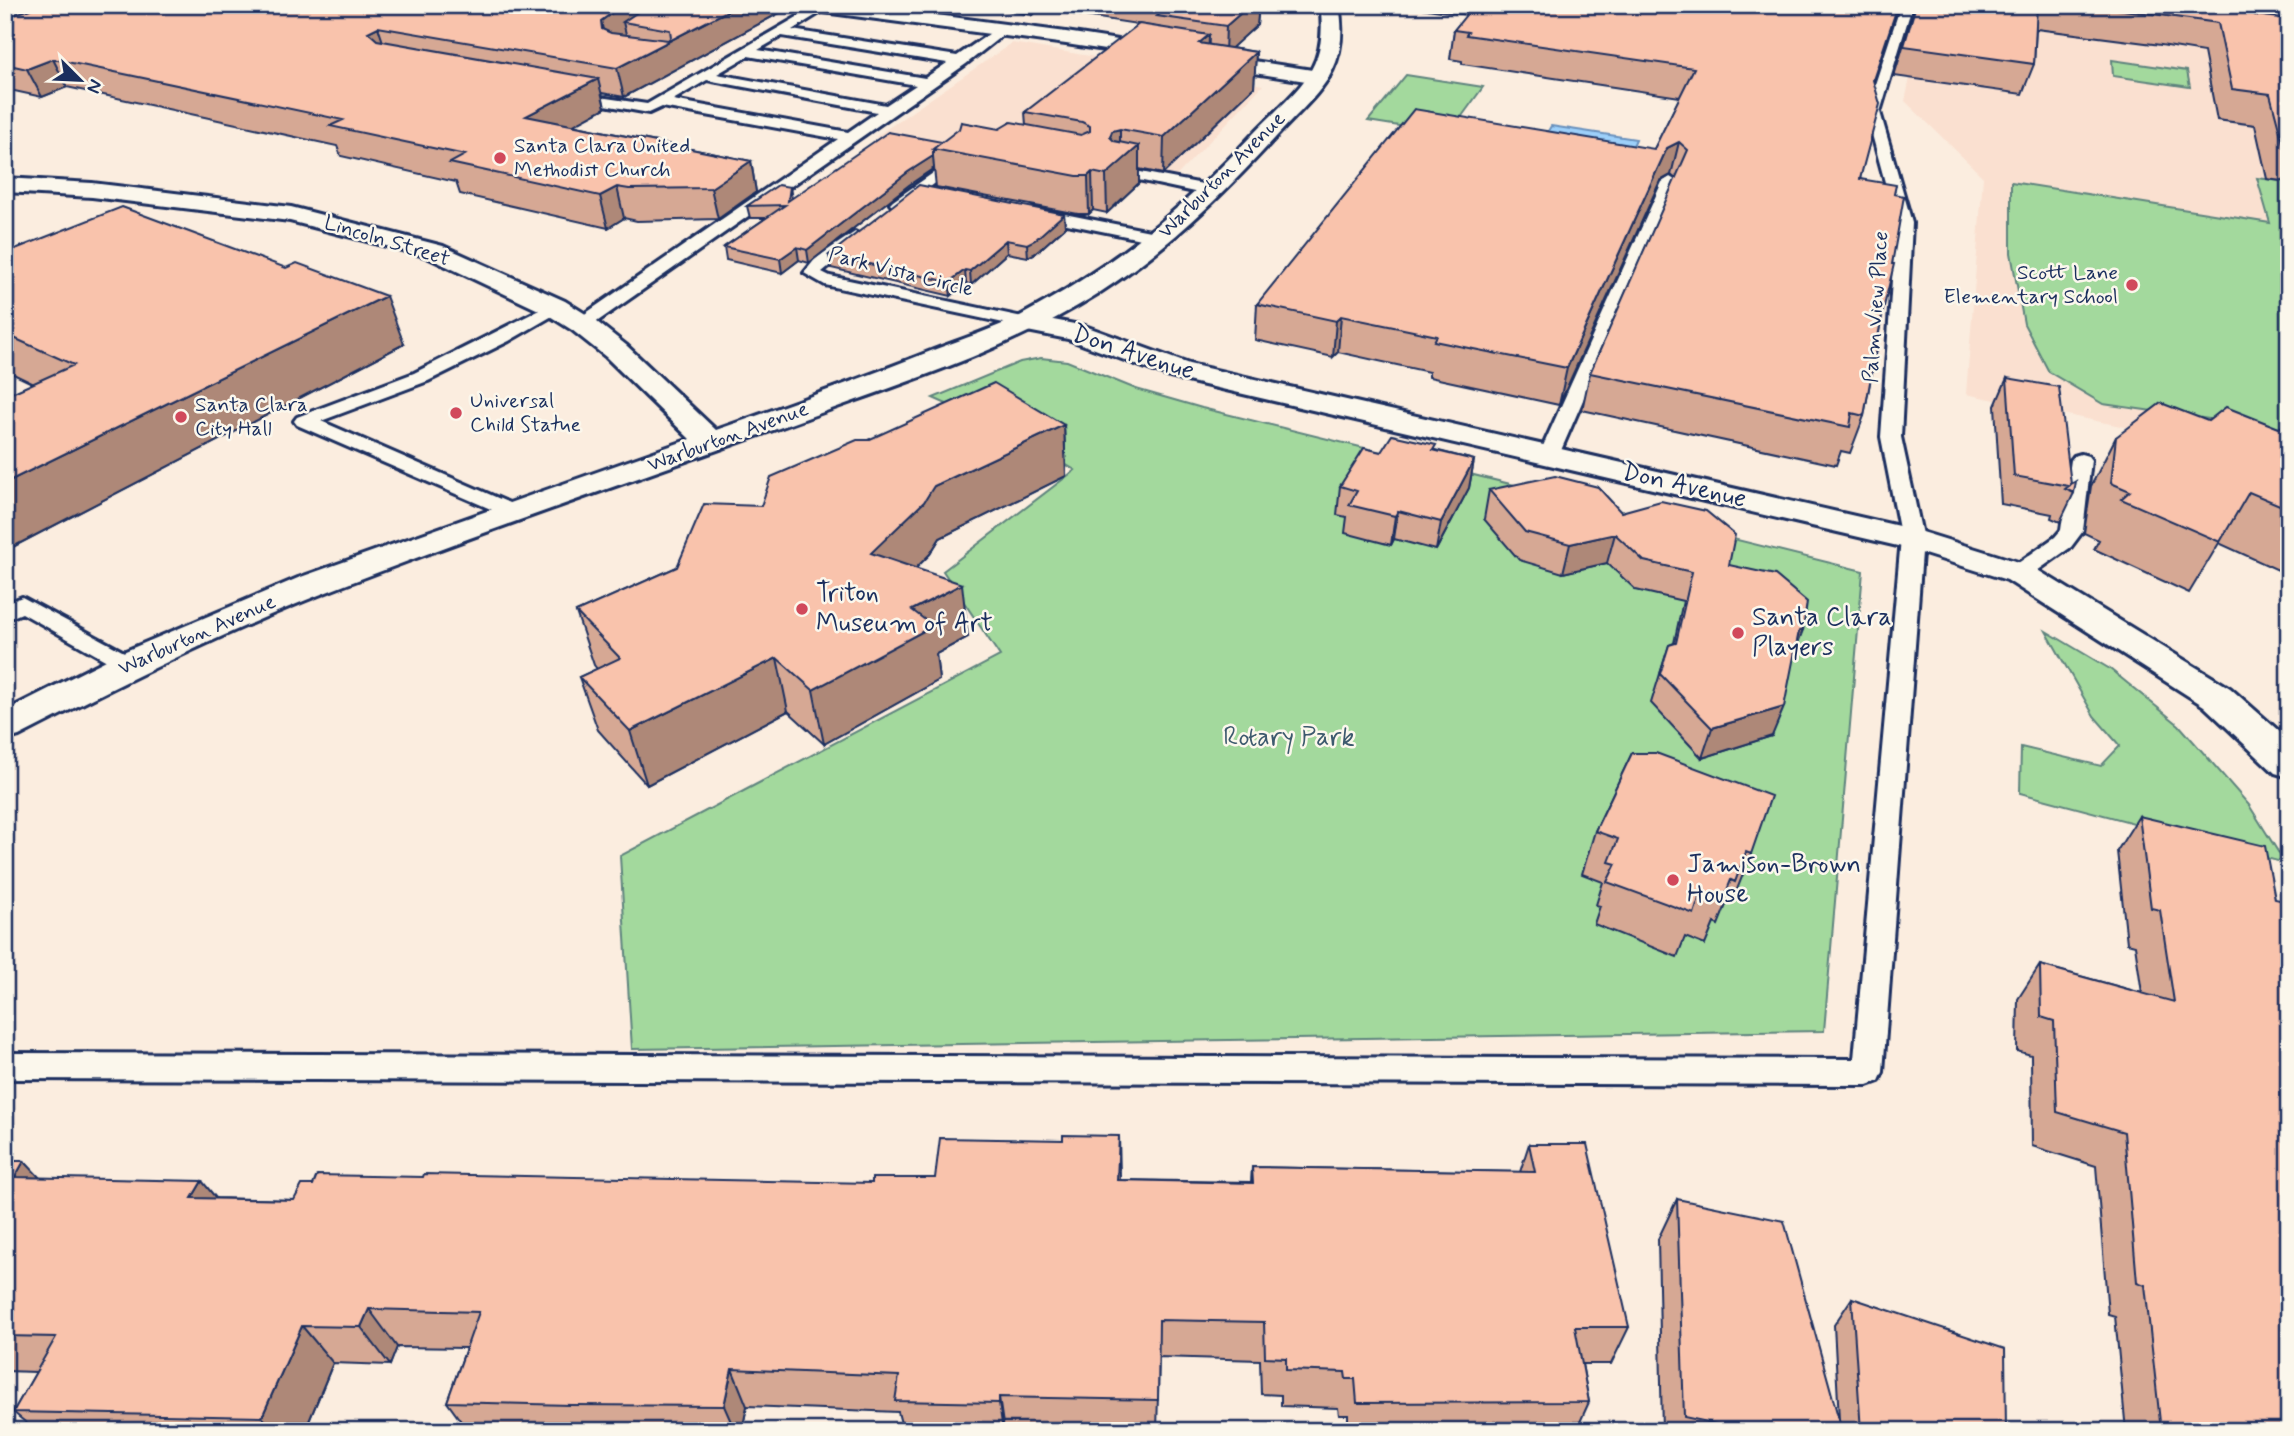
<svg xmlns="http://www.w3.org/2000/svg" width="2294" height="1436" font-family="Mynerve,sans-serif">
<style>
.built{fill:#fae0d0}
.green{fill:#a3d99d;stroke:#5f847e;stroke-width:2}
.water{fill:#9dd0fa;stroke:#6990bc;stroke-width:2}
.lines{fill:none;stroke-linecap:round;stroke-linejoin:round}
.service-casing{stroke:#1b2f5e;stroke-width:6}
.minor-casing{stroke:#1b2f5e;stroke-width:6}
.tertiary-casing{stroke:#1b2f5e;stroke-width:6}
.service{fill:#fbf7ec;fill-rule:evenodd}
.minor{fill:#fbf7ec;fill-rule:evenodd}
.tertiary{fill:#fbf7ec;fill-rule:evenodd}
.wall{fill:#d6a894;stroke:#1b2f5e;stroke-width:2}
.shaded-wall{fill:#ae8878;stroke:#1b2f5e;stroke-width:2}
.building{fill:#f9c3ac;stroke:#1b2f5e;stroke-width:2}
.poi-dot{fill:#d1495b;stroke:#fbf7ec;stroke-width:2.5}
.labels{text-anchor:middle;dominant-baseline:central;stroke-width:5;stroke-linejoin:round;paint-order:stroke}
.far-poi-label{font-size:21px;fill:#1b2f5e;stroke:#fbf7ec;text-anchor:start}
.far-street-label{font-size:21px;fill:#1b2f5e;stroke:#fbf7ec}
.street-label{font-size:26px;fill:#1b2f5e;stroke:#fbf7ec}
.poi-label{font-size:26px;fill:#1b2f5e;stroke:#fbf7ec;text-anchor:start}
.park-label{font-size:26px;fill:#3d5a6e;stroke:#fbf7ec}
</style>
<rect width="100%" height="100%" fill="#fbeddf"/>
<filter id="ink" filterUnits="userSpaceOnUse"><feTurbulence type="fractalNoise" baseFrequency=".0143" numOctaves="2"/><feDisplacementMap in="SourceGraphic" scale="14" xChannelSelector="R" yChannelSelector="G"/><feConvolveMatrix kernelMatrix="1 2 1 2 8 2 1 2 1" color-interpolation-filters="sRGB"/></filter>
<g filter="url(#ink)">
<!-- built -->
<path class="built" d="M1926 5H2289V461L1966 394 1983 177 1905 101Z
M1012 43 1263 85 1164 189 875 137Z"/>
<!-- green -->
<path class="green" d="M2112 60 2187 71 2190 87 2113 76Z
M1406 75 1483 87 1449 134 1368 121Z
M2257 178 2289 182V434L2280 429 2103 404 2049 372 2024 324 2011 253V182L2270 223Z
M1041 358 1067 361 1136 389 1202 408 1863 571 1824 1031 632 1049 620 856 1000 656 943 571 1075 470 1016 435 933 398 1020 362Z
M2046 631 2110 669 2179 725 2249 805 2285 863 2020 793 2021 747 2101 766 2120 746 2094 716Z"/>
<!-- water -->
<path class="water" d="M1551 126 1636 139 1629 155 1542 141Z"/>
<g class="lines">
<defs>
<path id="service" d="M818 5 831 6 792 30 957 56 999 27 1003 26 1009 30 966 64 588 328H576L573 324 576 320 838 139 662 107 649 113 565 98V92L647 104ZM782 36 947 63 925 78 758 50ZM748 56 916 85 886 105 717 74ZM707 80 877 112 848 132 673 100Z
M1891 5H1906L1911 10 1880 112 1912 223 1901 437 1923 539 1883 1072 1879 1081 1868 1085 5 1079V1053L1854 1059 1901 539 1881 437 1896 223 1866 112 1899 11Z
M956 157 961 158 963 161 961 164 903 207H893L890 204 893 201Z
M1120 168 1213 186 1221 191 1213 196 1115 175 1113 172 1115 169Z
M1670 177 1678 182 1559 455 1556 459H1542L1539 455 1662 182Z
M1034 208 1160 233 1168 238 1160 243 1028 216 1026 213Z
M855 232 863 237 861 240 822 272 830 276 1027 318 1036 323 1027 328 825 285 804 273 816 258Z
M555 302 564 307 561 311 509 341 428 381 321 421 523 509 526 513 523 517H509L297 425 294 421 297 417 414 373Z
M2081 454 2088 456 2091 460 2083 531 2071 547 2027 578H2011L2008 573 2011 568 2055 537 2061 530 2071 460 2074 456Z
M22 597 137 659 141 664 137 669 129 672 121 669 22 613 5 620V604Z"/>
<path id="minor" d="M807 5H861L1066 32 1319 71 1326 73 1329 77 1326 81 1319 83 1066 44 816 11Z
M1027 315 1085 326 1189 364 1912 529 2031 566 2230 688 2289 740V777L2275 773 2204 706 2007 580 1902 547 1170 377 1068 339 1017 329 1013 323 1017 317Z"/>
<path id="tertiary" d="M1320 5H1339C1351 73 1316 93 1275 138 1221 197 1166 250 1099 293 1009 350 903 383 804 419 644 477 482 531 324 593 219 634 118 685 19 736L5 740V711L116 655 298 578 690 439 606 357 572 330 545 313 425 256 290 221 92 197 5 192V178L92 183 291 207 443 246 565 301 592 318 626 345 716 430C790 404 863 378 936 349 963 339 993 329 1020 316 1112 267 1182 210 1253 134 1295 90 1330 72 1320 5Z"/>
</defs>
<!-- service casing -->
<use href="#service" class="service-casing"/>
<!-- minor casing -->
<use href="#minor" class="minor-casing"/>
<!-- tertiary casing -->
<use href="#tertiary" class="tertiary-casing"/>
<!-- service -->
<use href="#service" class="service"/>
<!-- minor -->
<use href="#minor" class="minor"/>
<!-- tertiary -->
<use href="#tertiary" class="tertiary"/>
</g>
<!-- wall -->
<path class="wall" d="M41 5H794L624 97 602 93 605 108 572 125 751 161 756 192 718 219 637 221 624 218 608 228 460 194 456 182 341 156 337 146 67 87 42 97 5 89V18Z
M972 5H1259L1257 25 1231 48 1256 52 1254 87 1163 174 1139 169V183L1107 213 1093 210 1089 214H1078L936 187 934 168 909 185 809 263 799 260 782 273 726 260 724 247 766 218H750L747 206 790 187 792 199 942 142 999 129 1026 125 1025 112 1157 27 1040 9 1032 15Z
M1401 5H1898L1874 80 1860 179 1894 194 1882 315 1864 416 1850 453 1841 451 1836 465 1582 410 1590 373 1676 179 1671 175 1660 181 1559 405 1429 377V372L1338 352 1333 357 1255 340 1257 304 1654 149 1680 97 1462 64V61L1450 59 1454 30 1467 15Z
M1909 5H2252L2255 15 2289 19V182L2267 179 2255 125 2217 120 2204 52 2161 45 2036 29 2034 64 2022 94 1894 76 1914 11Z
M1064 214 1065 227 1036 253 1028 257 1007 253 971 285 966 283 951 296 831 268 829 255Z
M5 253 404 344 5 551V396L34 384 5 370Z
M2007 378 2071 484 2074 493 2060 522 2051 518 2052 514 2001 504 1995 406Z
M2208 421 2279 428 2289 427V575L2219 543 2189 593 2094 549 2099 540 2084 533 2091 486 2116 437Z
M1064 425 1066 476 940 538 930 554 916 568 968 637 936 654 939 680 824 744 788 711 647 785 598 730 579 677 597 669 594 665 576 612 677 567 761 506 868 440Z
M1435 450 1474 460 1469 488 1436 550 1394 539 1391 545 1345 533 1347 517 1337 515 1340 486 1381 452Z
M1489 490 1621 512 1729 565 1795 651 1772 736 1702 758 1651 703 1669 645 1674 643 1683 601 1636 590 1607 563 1563 573 1519 560 1484 519Z
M1632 753 1751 854 1734 897 1730 895 1718 925 1714 923 1705 945 1685 937 1677 957 1594 924 1600 906 1596 905 1603 882 1582 874 1595 831Z
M2139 816 2289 1431H2126L2115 1316 2108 1314 2096 1166 2032 1146 2031 1055 2017 1051 2018 999 2040 965 2142 993 2135 945 2127 943 2117 851Z
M1529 1144 1629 1327 1611 1364H1582L1589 1402 1576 1431H1348V1415H1339L1338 1408 1281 1406V1395L1261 1394 1260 1360 1159 1357 1157 1431H903L898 1412 747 1406 742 1431H468L447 1402 466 1348 397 1347 390 1365 333 1363 305 1431H36L13 1412 36 1372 5 1371V1161H24L39 1178 216 1198 294 1200 872 1183 1120 1180 1251 1182 1252 1167 1520 1172Z
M1677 1199 1839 1420 1834 1325 1852 1298 2006 1431H1662L1658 1239Z"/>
<!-- shaded-wall -->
<path class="shaded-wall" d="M623 5H666L623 22 626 34 607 48 601 21Z
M739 5H794L624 97 617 68Z
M1031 5H1040V9L1032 15Z
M1250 5H1259L1257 25 1225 54 1226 26Z
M378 27 387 54 368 32Z
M1209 35 1208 69 1199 43Z
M1256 52 1254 87 1163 174 1164 137Z
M53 59 67 87 42 97 27 69Z
M598 79 605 108 535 146 526 116Z
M1120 129V162L1139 146V183L1107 213 1106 175 1110 137 1112 131Z
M1679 142 1671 175 1660 181 1559 405 1567 368 1667 148Z
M933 156 934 168 909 185 809 263 807 250 908 172Z
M751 161 756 192 718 219 711 188Z
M1092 172 1093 210 1089 214 1088 176Z
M617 187 624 218 608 228 600 196Z
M1064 214 1065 227 1036 253 1028 257 1027 244Z
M1006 240 1007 253 971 285 970 271Z
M797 247 799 260 782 273 780 259Z
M965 270 966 283 951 296 949 282Z
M386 296 404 344 5 551V483Z
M1341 316 1338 352 1333 357 1336 321Z
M1064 425 1066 476 940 538 930 554 879 605 871 553 934 486Z
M1474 460 1469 488 1436 550 1441 522Z
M1398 511 1394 539 1391 545 1395 516Z
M1615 534 1607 563 1563 573 1570 544Z
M962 584 968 637 936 654 939 680 824 744 813 690 912 610Z
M1803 630 1792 659 1799 631Z
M777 658 788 711 647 785 630 731Z
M1784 707 1772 736 1702 758 1712 728Z
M1119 1136 1120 1176 1118 1219 1117 1180Z
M24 1161 62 1201 15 1177Z
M202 1181 234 1220 192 1198Z
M369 1309 397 1347 390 1365 361 1327Z
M302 1326 333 1363 305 1431H275L262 1417Z
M732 1369 747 1406 742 1431H735L724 1406Z
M999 1397 1004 1431H1003L999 1403Z"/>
<!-- building -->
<path class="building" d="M41 5H479L520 12 533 5H623L601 21 602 29 611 33 668 40 671 37 670 30 623 22 648 5H739L617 68 378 27 368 32 377 40 598 79 526 116 751 161 711 188 629 189 617 187 600 196 450 163 465 155 330 126 343 120 53 59 27 69 5 64V18Z
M1171 5H1250L1226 26 1157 16Z
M1474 5H1898L1873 80 1880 104 1860 179 1896 185 1894 194 1904 196 1892 264H1894L1882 315 1864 416 1852 413 1850 427 1590 373 1688 150 1679 142 1667 148 1567 368 1434 341 1437 336 1341 316 1336 321 1257 304 1414 109 1654 149 1694 68 1466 35 1468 32 1454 30Z
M1916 5H2037L2034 64 1904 46Z
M2087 5H2252L2255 15 2289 19V147H2284L2270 94 2232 89 2218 23Z
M1139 24 1209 35 1199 43 1256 52 1164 137 1120 129 1112 131 1110 137 1114 141 1139 146 1106 175 1092 172 1088 176H1077L933 149 959 129 961 122 999 129 1011 122 1081 135 1090 131V126L1082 122 1025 112Z
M888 132 942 142 933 149V156L908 172 807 250 797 247 780 259 724 247 785 205 747 206 778 185 790 187 788 201Z
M919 185 1064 214 1035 240 1027 244 1006 240 970 271 965 270 949 282 829 255Z
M122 207 286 268 297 263 386 296 5 483V396L74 365 5 334V253Z
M2007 378 2059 387 2071 484 2076 481 2074 493 2065 489 2069 486 2014 476Z
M994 383 1064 425 934 486 924 502 871 553 962 584 912 610 933 626 813 690 777 658 630 731 579 677 620 658 576 612 677 567 704 504 761 506 771 477 857 440H868Z
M2161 403 2208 421 2226 407 2279 428 2283 425 2289 427V509L2249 492 2220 542 2121 499 2130 491 2111 483 2116 437Z
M1392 435 1436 445 1433 450 1474 460 1441 522 1398 511 1395 516 1349 505 1357 491 1340 486 1364 448 1381 452Z
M1555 476 1598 487 1621 512 1661 501 1706 511 1735 535 1729 565 1775 575 1807 602 1803 630 1799 631 1784 707 1712 728 1660 674 1669 645 1676 643 1692 572 1644 561 1615 534 1570 544 1525 532 1489 490Z
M1632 753H1656L1771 796 1751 854 1746 852 1735 882 1731 880 1722 903 1700 895 1694 914 1607 882 1616 864 1609 862 1618 839 1595 831Z
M2139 816 2265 846 2275 899 2289 902V1431H2161L2145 1285 2137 1282 2124 1132 2057 1112 2054 1021 2041 1017 2040 965 2174 1002 2160 910 2151 908Z
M1063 1135 1119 1136 1117 1180 1253 1183 1252 1167 1535 1172 1529 1144H1587L1629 1327H1575L1589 1402 1357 1403 1355 1379H1346L1345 1372 1286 1370V1358L1265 1357 1264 1322 1159 1320 1158 1400 999 1397V1403L895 1401 899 1376 732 1369 724 1406 571 1405 447 1402 479 1312 369 1309 361 1327 302 1326 262 1417 13 1412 56 1337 5 1336V1161H24L15 1177 202 1181 192 1198 294 1200 302 1185H313L317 1175 423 1177 424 1174 872 1183V1178H935L940 1138 1063 1140Z
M1677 1199 1784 1221 1842 1431H1736V1428L1684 1417Z
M1852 1298 2005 1349 2006 1431H1861Z"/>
</g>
<!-- markers -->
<g class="poi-dot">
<circle cx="500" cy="158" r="7"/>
<circle cx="2132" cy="285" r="7"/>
<circle cx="456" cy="413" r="7"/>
<circle cx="181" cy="417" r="7"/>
<circle cx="802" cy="609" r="7"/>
<circle cx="1738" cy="633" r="7"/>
<circle cx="1673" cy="880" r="7"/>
</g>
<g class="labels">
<!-- far-poi labels -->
<g class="far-poi-label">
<text x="514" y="146">Santa Clara United<tspan x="514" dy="24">Methodist Church</tspan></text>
<text x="2118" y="273" text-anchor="end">Scott Lane<tspan x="2118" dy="24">Elementary School</tspan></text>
<text x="470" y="401">Universal<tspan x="470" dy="24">Child Statue</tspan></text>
<text x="195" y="405">Santa Clara<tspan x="195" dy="24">City Hall</tspan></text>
</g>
<!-- far-street labels -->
<g class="far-street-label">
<text transform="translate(1222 175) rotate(-45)">Warburton Avenue</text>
<text transform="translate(387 241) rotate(17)">Lincoln Street</text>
<text transform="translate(901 272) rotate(14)">Park Vista Circle</text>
<text transform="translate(1876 307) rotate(-86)">Palm View Place</text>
<text transform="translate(728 437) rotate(-20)">Warburton Avenue</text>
<text transform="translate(197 635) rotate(-24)">Warburton Avenue</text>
</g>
<!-- street labels -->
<g class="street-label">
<text transform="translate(1133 353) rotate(18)">Don Avenue</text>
<text transform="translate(1684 486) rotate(13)">Don Avenue</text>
</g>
<!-- poi labels -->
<g class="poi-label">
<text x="816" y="594">Triton<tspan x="816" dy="30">Museum of Art</tspan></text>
<text x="1752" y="618">Santa Clara<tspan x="1752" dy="30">Players</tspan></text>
<text x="1687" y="865">Jamison-Brown<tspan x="1687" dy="30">House</tspan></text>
</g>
<!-- park labels -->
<g class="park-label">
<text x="1289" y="738">Rotary Park</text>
</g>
</g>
<!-- margin -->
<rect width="2294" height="1436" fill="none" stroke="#fbf7ec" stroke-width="28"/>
<rect x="14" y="14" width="2266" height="1408" fill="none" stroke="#1b2f5e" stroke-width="2.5" filter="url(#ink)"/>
<!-- north arrow -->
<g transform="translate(80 80) rotate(114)" stroke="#fbf7ec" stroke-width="5" paint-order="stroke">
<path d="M0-5L12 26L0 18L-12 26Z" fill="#1b2f5e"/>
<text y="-10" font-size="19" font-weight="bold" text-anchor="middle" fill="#1b2f5e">N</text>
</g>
</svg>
